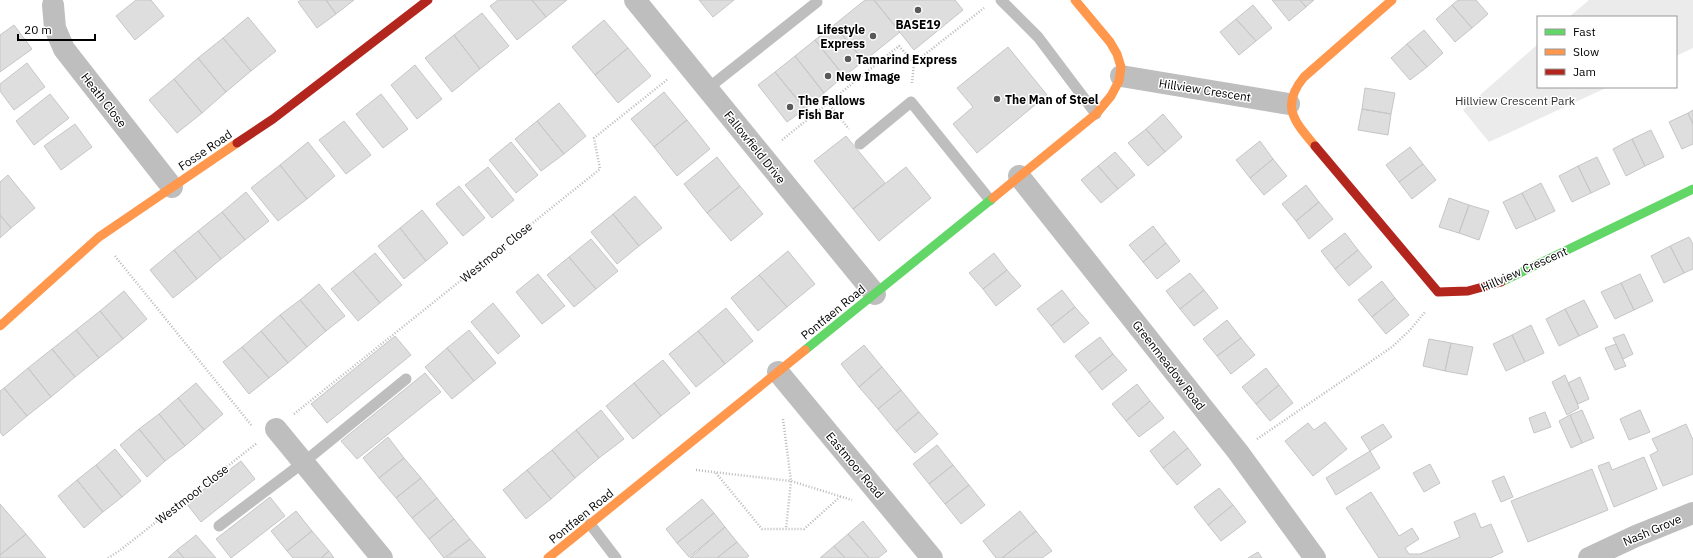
<svg xmlns="http://www.w3.org/2000/svg" width="1693" height="558" font-family="'IBM Plex Sans',sans-serif">
<style>
.green{fill:#ebebeb}
.building{fill:#dedede;stroke:#c6c6c6}
.lines{fill:none;stroke-linecap:round;stroke-linejoin:round}
.path{stroke:#b9b9b9;stroke-width:2.5;stroke-dasharray:1 2;stroke-linecap:butt}
.lane{stroke:#bebebe;stroke-width:11}
.street{stroke:#bebebe;stroke-width:22}
.fast{stroke:#63d668;stroke-width:9}
.slow{stroke:#ff974d;stroke-width:9}
.jam{stroke:#b3261e;stroke-width:9}
.poi-dot{fill:#595959;stroke:#fff;stroke-width:1.5}
.labels{text-anchor:middle;dominant-baseline:central;stroke-width:3;stroke-linejoin:round;paint-order:stroke}
.poi-label{font-size:12px;font-weight:bold;fill:#000;stroke:#fff;text-anchor:start}
.street-label{font-size:12px;fill:#000;stroke:#fff}
.park-label{font-size:12px;fill:#313131;stroke:#fff}
</style>
<rect width="100%" height="100%" fill="#fff"/>
<!-- green -->
<path class="green" d="M1589 0H1693V48L1676 56V17H1569Z
M1538 44V87H1608L1489 142 1463 110Z"/>
<!-- building -->
<path class="building" d="M136 0H151L164 16 135 40 116 16Z
M301 0H326L336 14 317 28 298 2Z
M326 0H354L336 14Z
M498 0H532L546 17 517 40 490 6Z
M532 0H567L546 17Z
M699 0H734L713 17Z
M865 0H874L900 32 864 61 834 25Z
M874 0H955L963 10 914 50Z
M1272 0H1300L1306 7 1289 21Z
M1300 0H1314L1306 7Z
M1458 0H1476L1488 14 1472 28 1452 5Z
M1253 5 1272 28 1256 41 1236 19Z
M1452 5 1472 28 1455 42 1436 19Z
M482 13 509 46 480 69 454 35Z
M248 17 276 51 251 71 223 38Z
M1236 19 1256 41 1239 55 1220 32Z
M604 20 628 48 595 75 572 47Z
M14 25 32 49 0 72V35Z
M834 25 864 61 844 76 815 40Z
M1424 30 1443 53 1427 67 1407 44Z
M454 35 480 69 452 92 425 58Z
M223 38 251 71 226 92 198 58Z
M815 40 844 76 824 93 795 56Z
M1407 44 1427 67 1410 80 1391 58Z
M1008 47 1047 95 977 153 953 124 973 107 957 88Z
M628 48 651 76 618 103 595 75Z
M795 56 824 93 805 109 775 72Z
M198 58 226 92 202 113 174 79Z
M27 63 45 87 14 110 0 91V84Z
M415 65 442 99 417 119 391 85Z
M775 72 805 109 787 122 758 85Z
M174 79 202 113 177 133 149 100Z
M1365 88 1395 93 1391 114 1362 109Z
M664 92 687 120 654 147 631 119Z
M50 94 69 118 34 145 16 121Z
M381 94 408 129 383 148 356 114Z
M559 103 586 136 564 154 537 121Z
M1362 109 1391 114 1388 135 1358 130Z
M1693 110V124L1688 113Z
M1688 113 1693 124V144L1682 149 1669 122Z
M1163 114 1182 137 1165 152 1146 129Z
M687 120 710 149 677 176 654 147Z
M344 121 371 155 346 174 319 140Z
M537 121 564 154 541 171 515 139Z
M75 124 92 147 61 170 44 146Z
M1146 129 1165 152 1148 166 1128 143Z
M1651 130 1664 157 1645 166 1632 139Z
M846 136 885 183 853 209 814 161Z
M1632 139 1645 166 1626 176 1613 149Z
M1260 141 1273 159 1250 178 1236 160Z
M308 142 335 176 307 199 280 165Z
M511 142 538 175 516 193 489 160Z
M1410 147 1423 164 1399 182 1386 165Z
M1115 152 1135 175 1118 189 1098 166Z
M717 157 740 186 707 213 684 184Z
M1597 157 1610 184 1591 193 1578 166Z
M1273 159 1287 176 1264 195 1250 178Z
M1423 164 1436 180 1412 199 1399 182Z
M280 165 307 199 278 221 251 188Z
M1098 166 1118 189 1101 203 1081 180Z
M1578 166 1591 193 1572 202 1559 176Z
M488 167 514 200 492 218 465 185Z
M906 167 931 198 879 241 853 209Z
M8 175 35 208 11 228 0 215V182Z
M1541 183 1555 211 1536 220 1522 193Z
M1306 185 1319 202 1296 221 1282 204Z
M459 186 485 218 463 236 436 204Z
M740 186 763 214 731 241 707 213Z
M246 192 269 221 245 240 222 212Z
M1522 193 1536 220 1516 229 1503 202Z
M635 196 662 228 639 246 613 214Z
M1449 198 1469 205 1459 233 1439 227Z
M1319 202 1333 219 1309 239 1296 221Z
M1469 205 1489 211 1479 240 1459 233Z
M422 210 448 243 426 261 400 228Z
M222 212 245 240 221 259 198 231Z
M613 214 639 246 617 264 591 232Z
M0 215 11 228 0 238Z
M1153 226 1166 243 1143 262 1129 245Z
M400 228 426 261 404 279 378 246Z
M198 231 221 259 197 279 174 250Z
M1345 233 1358 250 1335 269 1321 251Z
M1689 237 1693 244V269L1684 273 1670 246Z
M591 239 618 271 596 289 569 257Z
M1166 243 1180 261 1157 279 1143 262Z
M1670 246 1684 273 1664 283 1651 256Z
M174 250 197 279 173 298 150 270Z
M1358 250 1372 267 1349 286 1335 269Z
M788 251 815 284 787 307 759 275Z
M375 253 402 285 380 303 353 271Z
M994 253 1007 270 983 289 969 273Z
M569 257 596 289 574 307 547 275Z
M1007 270 1021 286 996 306 983 289Z
M353 271 380 303 358 321 331 289Z
M1190 273 1204 290 1180 309 1166 291Z
M538 274 565 306 542 324 516 292Z
M1640 274 1653 301 1634 310 1621 283Z
M759 275 787 307 758 331 731 298Z
M1382 281 1395 298 1372 317 1358 300Z
M1621 283 1634 310 1615 319 1601 292Z
M319 284 345 316 326 331 300 300Z
M1062 290 1075 307 1051 326 1037 309Z
M1204 290 1218 308 1194 326 1180 309Z
M124 291 147 319 123 339 100 311Z
M1395 298 1409 315 1386 334 1372 317Z
M300 300 326 331 307 347 280 315Z
M1584 300 1598 327 1579 336 1565 309Z
M493 303 520 336 498 354 471 322Z
M1075 307 1089 323 1064 343 1051 326Z
M726 308 753 341 725 364 698 331Z
M1565 309 1579 336 1559 346 1546 319Z
M100 311 123 339 99 358 76 330Z
M280 315 307 347 288 363 261 331Z
M1227 320 1241 338 1217 356 1203 339Z
M1531 325 1544 353 1525 362 1512 335Z
M76 330 99 358 75 377 52 349Z
M469 330 496 363 474 381 447 348Z
M261 331 288 363 269 378 242 347Z
M698 331 725 364 696 387 669 354Z
M1624 334 1633 354 1623 359 1613 338Z
M1512 335 1525 362 1506 371 1493 344Z
M395 336 411 355 327 423 311 404Z
M1100 337 1113 354 1089 373 1075 356Z
M1241 338 1255 355 1231 374 1217 356Z
M1429 339 1451 343 1445 371 1423 366Z
M1451 343 1473 347 1467 375 1445 371Z
M1616 344 1626 366 1615 370 1605 348Z
M864 345 882 367 859 387 841 364Z
M242 347 269 378 249 394 223 362Z
M447 348 474 381 452 399 425 367Z
M52 349 75 377 51 397 28 368Z
M1113 354 1127 370 1102 390 1089 373Z
M663 360 690 393 661 416 634 383Z
M882 367 901 390 878 409 859 387Z
M28 368 51 397 27 416 4 388Z
M1266 368 1279 385 1256 404 1242 387Z
M425 373 441 392 357 459 341 441Z
M1565 375 1579 408 1567 415 1552 382Z
M1580 377 1589 399 1578 404 1568 383Z
M196 383 223 414 204 430 178 398Z
M634 383 661 416 633 439 606 406Z
M1137 384 1150 401 1126 421 1112 404Z
M1279 385 1293 403 1270 421 1256 404Z
M4 388 27 416 3 436 0 432V391Z
M901 390 919 412 896 431 878 409Z
M178 398 204 430 185 446 159 414Z
M1150 401 1164 418 1139 437 1126 421Z
M601 410 624 439 599 458 576 430Z
M1582 410 1594 438 1582 443 1570 415Z
M1640 410 1650 432 1629 440 1620 419Z
M919 412 938 434 915 453 896 431Z
M1545 412 1551 427 1534 433 1529 418Z
M159 414 185 446 165 461 139 429Z
M1570 415 1582 443 1571 448 1559 421Z
M1325 422 1347 449 1313 476 1285 441 1308 423 1314 430Z
M1383 424 1392 437 1370 451 1361 437Z
M1686 424 1693 440V474L1663 486 1650 455 1658 451 1652 439Z
M139 429 165 461 147 477 120 445Z
M576 430 599 458 575 478 552 450Z
M1174 431 1188 448 1163 468 1150 451Z
M388 437 404 458 379 478 363 458Z
M937 445 953 465 929 484 913 464Z
M1188 448 1201 465 1177 485 1163 468Z
M115 449 141 481 122 497 96 465Z
M552 450 575 478 551 499 527 470Z
M1370 451 1380 468 1336 495 1326 478Z
M1644 457 1657 489 1614 507 1598 466 1609 462 1612 470Z
M404 458 421 478 396 498 379 478Z
M241 461 255 479 201 522 186 503Z
M1430 464 1440 483 1424 492 1413 473Z
M96 465 122 497 103 512 77 480Z
M953 465 969 485 945 504 929 484Z
M1592 469 1608 510 1528 542 1511 501Z
M527 470 551 499 526 519 503 490Z
M1504 476 1513 497 1501 502 1492 481Z
M421 478 437 498 412 518 396 498Z
M77 480 103 512 84 528 58 496Z
M969 485 985 505 961 524 945 504Z
M1219 488 1233 505 1208 525 1194 507Z
M1371 492 1399 536 1412 528 1419 539 1405 548 1409 554H1420L1460 537 1454 522 1475 513 1481 528 1491 524 1503 552 1490 558H1379L1346 508Z
M270 497 285 516 231 558 216 539Z
M437 498 454 519 429 539 412 518Z
M702 499 714 513 677 543 666 529Z
M0 504 26 534 0 555Z
M1233 505 1246 522 1221 541 1208 525Z
M296 511 312 531 287 551 271 531Z
M1020 511 1036 531 1002 558H996L983 541Z
M714 513 725 527 689 557 677 543Z
M454 519 470 539 444 558 429 539Z
M863 521 887 551 878 558H869L848 534Z
M725 527 737 542 717 558H690Z
M312 531 329 551 321 558H293L287 551Z
M1036 531 1052 551 1042 558H1002Z
M26 534 46 558H0V555Z
M848 534 869 558H845L834 546Z
M196 535 216 558H184L177 550Z
M470 539 486 558H446Z
M737 542 749 556 746 558H717Z
M834 546 845 558H820Z
M177 550 184 558H168Z
M329 551 334 558H321Z
M1258 552 1262 558H1248Z"/>
<g class="lines">
<!-- path -->
<path class="path" d="M912 83 914 63
M828 103 849 129
M782 140 899 46 914 63 984 8
M115 256 252 426
M294 414 600 169 594 138 668 79
M783 419 791 481 786 529
M1257 439 1392 347 1410 330 1425 312
M696 470 791 481 852 500
M716 473 762 529H804L840 497
M108 558 119 551 257 443"/>
<!-- lane -->
<path class="lane" d="M1001 0 1038 37 1096 114
M707 89 817 2
M860 144 911 102 990 200
M590 524 616 558
M219 526 304 462 406 379"/>
<!-- street -->
<path class="street" d="M635 0 875 294
M53 5 55 28 64 49 172 187
M1121 76 1289 104
M1019 176 1238 452 1315 558
M778 372 932 558
M276 429 382 558
M1589 558 1636 536 1693 513"/>
<!-- fast -->
<path class="fast" d="M1501 282 1693 189
M805 350 993 198"/>
<!-- slow -->
<path class="slow" d="M1315 146C1294 121 1280 106 1304 77L1392 0
M993 198 1096 114 1111 96 1119 81 1121 67 1117 54 1110 42 1075 0
M0 326 99 237 237 143
M548 558 805 350"/>
<!-- jam -->
<path class="jam" d="M237 143 273 119 428 0
M1315 146 1438 292 1468 291 1501 282"/>
</g>
<!-- markers -->
<g class="poi-dot">
<circle cx="918" cy="10" r="4"/>
<circle cx="873" cy="36" r="4"/>
<circle cx="848" cy="59" r="4"/>
<circle cx="828" cy="76" r="4"/>
<circle cx="997" cy="99" r="4"/>
<circle cx="790" cy="107" r="4"/>
</g>
<g class="labels">
<!-- poi labels -->
<g class="poi-label">
<text x="918" y="24" text-anchor="middle">BASE19</text>
<text x="865" y="29" text-anchor="end">Lifestyle<tspan x="865" dy="14">Express</tspan></text>
<text x="856" y="59">Tamarind Express</text>
<text x="836" y="76">New Image</text>
<text x="1005" y="99">The Man of Steel</text>
<text x="798" y="100">The Fallows<tspan x="798" dy="14">Fish Bar</tspan></text>
</g>
<!-- street labels -->
<g class="street-label">
<text transform="translate(1205 90) rotate(9)">Hillview Crescent</text>
<text transform="translate(104 100) rotate(52)">Heath Close</text>
<text transform="translate(755 147) rotate(51)">Fallowfield Drive</text>
<text transform="translate(205 150) rotate(-34)">Fosse Road</text>
<text transform="translate(496 252) rotate(-39)">Westmoor Close</text>
<text transform="translate(1524 269) rotate(-24)">Hillview Crescent</text>
<text transform="translate(833 312) rotate(-39)">Pontfaen Road</text>
<text transform="translate(1169 365) rotate(52)">Greenmeadow Road</text>
<text transform="translate(855 465) rotate(50)">Eastmoor Road</text>
<text transform="translate(192 494) rotate(-38)">Westmoor Close</text>
<text transform="translate(581 516) rotate(-39)">Pontfaen Road</text>
<text transform="translate(1652 530) rotate(-23)">Nash Grove</text>
</g>
<!-- park labels -->
<g class="park-label">
<text x="1515" y="100">Hillview Crescent Park</text>
</g>
</g>
<!-- legend -->
<rect x="1537" y="16" width="140" height="72" fill="#ffffff" stroke="#999999"/>
<rect x="1545" y="29" width="20" height="6" fill="#63d668" stroke="#999999"/>
<text x="1573" y="36" font-size="12" fill="#000000">Fast</text>
<rect x="1545" y="49" width="20" height="6" fill="#ff974d" stroke="#999999"/>
<text x="1573" y="56" font-size="12" fill="#000000">Slow</text>
<rect x="1545" y="69" width="20" height="6" fill="#b3261e" stroke="#999999"/>
<text x="1573" y="76" font-size="12" fill="#000000">Jam</text>
<!-- scale -->
<path d="M18 34v6h77v-6" fill="none" stroke="#000000" stroke-width="2"/>
<text x="24" y="34" font-size="12" fill="#000000" stroke="#ffffff" stroke-width="3" paint-order="stroke">20 m</text>
</svg>
